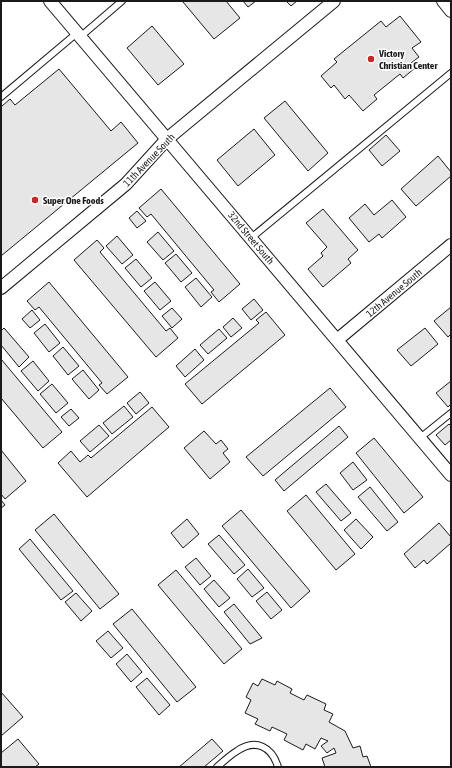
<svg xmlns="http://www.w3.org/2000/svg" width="452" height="768" font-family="'Asap Condensed',sans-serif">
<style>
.building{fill:#e6e6e6;stroke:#1a1a1a}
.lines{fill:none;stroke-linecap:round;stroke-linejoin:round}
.lane-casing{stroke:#1a1a1a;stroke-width:8}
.street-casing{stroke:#1a1a1a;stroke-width:14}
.lane{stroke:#fff;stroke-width:6}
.street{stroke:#fff;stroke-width:12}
.poi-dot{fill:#c62828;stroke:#fff;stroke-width:1.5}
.labels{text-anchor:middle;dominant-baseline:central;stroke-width:3;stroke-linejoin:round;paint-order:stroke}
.poi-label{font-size:10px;font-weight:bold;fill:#1a1a1a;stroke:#fff;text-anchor:start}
.street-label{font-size:10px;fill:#1a1a1a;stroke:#fff}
</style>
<rect width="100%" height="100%" fill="#fff"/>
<!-- building -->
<path class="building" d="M183 1H226L240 18 214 39 183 2Z
M243 1H256L248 7Z
M286 1H297L291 6Z
M400 16 421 42 412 48 419 57 411 63 415 68 403 78 400 74 374 95 377 99 363 111 349 95 345 99 334 85 331 88 321 76 337 62 334 59 381 21 386 27Z
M152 26 184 64 158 85 127 48Z
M59 69 111 131 121 122 138 143 1 256V107L10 99 15 105Z
M285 101 328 153 308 171 264 118Z
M254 129 275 155 238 186 217 160Z
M386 135 400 151 382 166 369 150Z
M438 156 451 172V176L416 206 401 189Z
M161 189 240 284 219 302 211 292 214 290 151 214 147 217 139 208Z
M392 200 406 217 382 238 379 234 369 242 349 218 365 204 374 215Z
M323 209 358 250 348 259 351 263 323 287 308 269 323 256 321 253 327 247 306 223Z
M137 211 146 221 137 228 129 218Z
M158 232 174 251 163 260 147 242Z
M117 236 133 255 122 264 106 246Z
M97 240 104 248 100 252 166 331 170 328 178 338 156 357 74 260Z
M176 254 192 273 181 282 165 263Z
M136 259 152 278 141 287 125 268Z
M196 278 212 297 201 307 185 287Z
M49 282 128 377 107 394 99 385 102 383 39 307 35 310 27 301Z
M155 282 171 301 160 310 144 291Z
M254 299 263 310 251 320 242 309Z
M451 307V334L448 337 434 321Z
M172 308 182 319 172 328 162 316Z
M32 310 40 320 30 328 22 319Z
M266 312 285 335 202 404 185 384 259 323 256 320Z
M233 318 242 328 231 337 223 327Z
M45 324 60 343 49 352 34 333Z
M4 328 29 357 19 367 1 345V331Z
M425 328 438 344 411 366 397 350Z
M219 329 227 338 208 354 200 345Z
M63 347 79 366 68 375 53 356Z
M195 349 204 360 185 377 176 366Z
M1 359 62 432 43 448 1 398Z
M33 361 49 381 38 391 21 371Z
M83 370 99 390 89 399 72 379Z
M451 381V404L448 407 436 393Z
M52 384 68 403 56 413 40 394Z
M330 388 346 407 263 476 246 457Z
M140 392 149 403 136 414 127 403Z
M124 406 133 417 112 434 103 423Z
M152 407 169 427 87 497 58 463 71 451 80 462 88 455 91 458Z
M71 409 79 418 69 426 61 417Z
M449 424 451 426V440L445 445 436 435Z
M99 425 109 436 90 452 80 441Z
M339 426 348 437 284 491 275 480Z
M204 431 216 444 221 440 228 449 223 453 230 462 210 479 184 448Z
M374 438 423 497 404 513 356 453Z
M1 450 26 481 5 499 1 494Z
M353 462 367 480 353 490 340 473Z
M326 484 351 513 341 521 316 492Z
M370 487 398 522 387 531 358 497Z
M306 495 355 554 336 570 287 511Z
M1 500 5 505 1 508Z
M241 510 310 591 291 608 222 526Z
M54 514 119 594 100 609 35 530Z
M187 519 199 534 183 548 171 533Z
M356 519 373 537 361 549 344 530Z
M439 523 451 537V543L427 564 424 560 415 568 404 554Z
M219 535 245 565 234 574 208 544Z
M30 539 73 591 61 600 19 549Z
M196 558 211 576 200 585 185 567Z
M248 569 264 588 252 597 237 579Z
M176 570 242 649 224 664 158 585Z
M214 580 230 598 219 607 204 589Z
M267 592 282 610 271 619 256 601Z
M76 593 92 611 81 621 65 602Z
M234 604 262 638 250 644 224 612Z
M132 609 196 687 177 702 113 624Z
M108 631 123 648 111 658 96 641Z
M127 654 142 672 131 682 116 664Z
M147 678 170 705 159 715 136 687Z
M262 679 275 685 277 681 292 689 290 693 304 700 307 695 326 704 324 710 333 714 329 722 345 731 353 748 360 746 363 757 367 756 371 767H325L322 758 336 753 334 748 327 753 321 746 328 741 321 738 315 749 306 744 303 750 284 740 287 734 272 727 270 731 255 724 258 719 245 713 251 700 246 697 253 683 258 686Z
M1 692 23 717 1 736Z
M18 739 39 764 35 767H1V753Z
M212 739 223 751 204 767H179Z"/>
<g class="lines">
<defs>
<path id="lane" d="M80 37 122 1
M1 97 77 33
M251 238 451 73
M420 438 451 413
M217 767C223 762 230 755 237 751 256 738 272 747 278 767"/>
<path id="street" d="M50 1 451 475
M443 1 451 11
M1 288 126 184 167 139 334 1
M337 340 451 245"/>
</defs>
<!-- lane casing -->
<use href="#lane" class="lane-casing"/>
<!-- street casing -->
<use href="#street" class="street-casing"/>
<!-- lane -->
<use href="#lane" class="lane"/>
<!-- street -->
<use href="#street" class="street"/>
</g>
<!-- markers -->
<g class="poi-dot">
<circle cx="371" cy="59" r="4"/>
<circle cx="35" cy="200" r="4"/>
</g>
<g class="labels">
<!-- poi labels -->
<g class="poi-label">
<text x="379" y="53">Victory<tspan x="379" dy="12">Christian Center</tspan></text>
<text x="43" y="200">Super One Foods</text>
</g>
<!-- street labels -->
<g class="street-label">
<text transform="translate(149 160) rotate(-46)">11th Avenue South</text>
<text transform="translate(251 238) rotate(50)">32nd Street South</text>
<text transform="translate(394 293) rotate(-40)">12th Avenue South</text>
</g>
</g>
<!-- border -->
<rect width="452" height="768" fill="none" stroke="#1a1a1a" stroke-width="4"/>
</svg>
